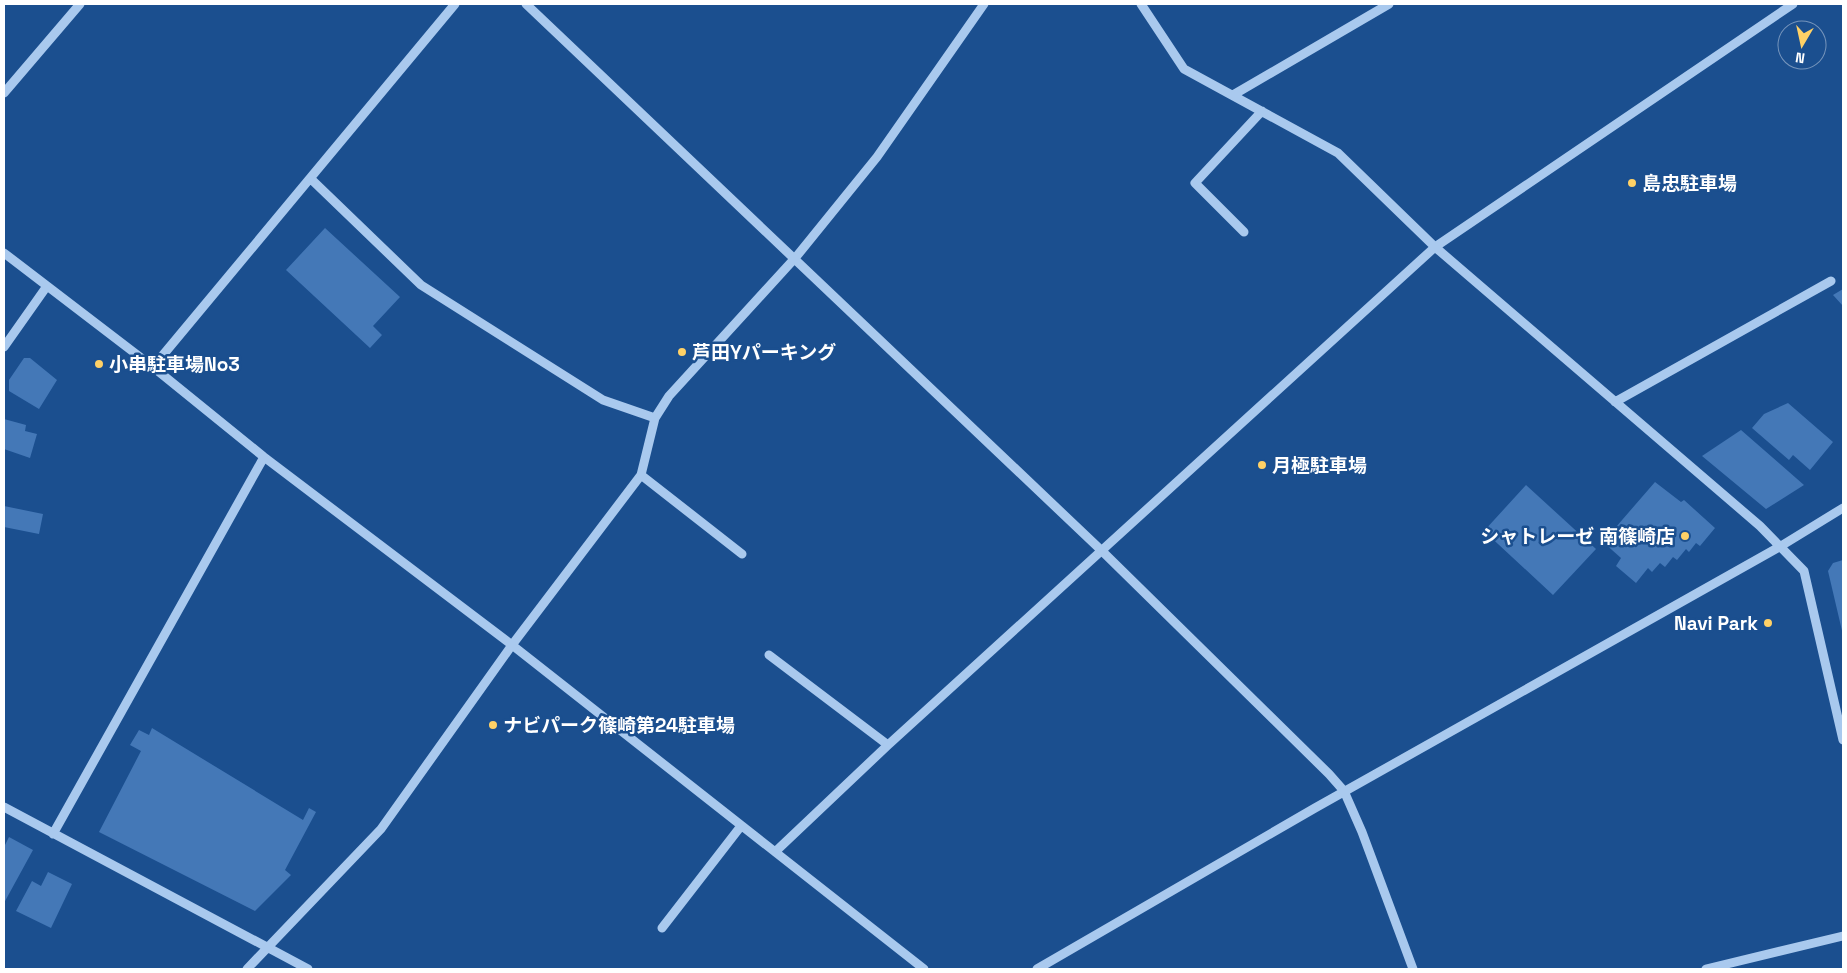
<svg xmlns="http://www.w3.org/2000/svg" width="1847" height="973" font-family="'Space Grotesk','Noto Sans JP',sans-serif">
<style>
.building{fill:#4478b7}
.lines{fill:none;stroke-linecap:round;stroke-linejoin:round}
.minor{stroke:#a9c9ee;stroke-width:9}
.poi-dot{fill:#ffd166;stroke:#1b4f8f;stroke-width:2}
.labels{text-anchor:middle;dominant-baseline:central;stroke-width:5;stroke-linejoin:round;paint-order:stroke}
.poi-label{font-size:19px;font-weight:bold;fill:#fff;stroke:#1b4f8f;text-anchor:start}
</style>
<rect width="100%" height="100%" fill="#1b4f8f"/>
<!-- building -->
<path class="building" d="M325 228 400 297 373 326 382 335 370 348 286 270Z
M1843 289V306L1833 295Z
M24 358H30L57 380 39 409 9 391V380Z
M1788 403 1833 442 1810 470 1793 455 1789 460 1752 428 1764 414Z
M4 419 26 425 25 431 37 434 30 458 4 449Z
M1741 430 1804 485 1766 509 1702 456Z
M1655 482 1681 502 1684 500 1715 528 1700 546 1696 543 1689 552 1686 549 1677 560 1673 557 1665 567 1660 563 1652 572 1648 568 1636 583 1616 566 1621 558 1603 542Z
M1526 485 1596 549 1553 595 1484 531Z
M4 506 43 514 39 534 4 527Z
M1843 560V635L1828 571 1833 563Z
M152 728 303 820 309 808 316 812 285 870 291 875 255 911 99 832 141 751 130 745 139 730 149 735Z
M9 837 33 850 4 903V847Z
M48 872 72 884 51 928 16 911 32 881 41 886Z"/>
<g class="lines">
<!-- minor -->
<path class="minor" d="M526 4 1102 551 1329 774 1344 791 1362 832 1413 969
M1141 4 1184 69 1338 153 1435 247 1760 526 1804 571 1843 740
M4 93 80 4
M1233 95 1389 4
M311 179 421 285 603 400 655 418
M1244 232 1195 183 1262 111
M4 253 153 367 264 457 512 645 924 969
M4 347 47 286
M153 367 455 4
M1615 402 1831 281
M641 475 742 554
M769 655 888 745
M4 807 308 969
M53 834 264 457
M775 852 888 745 1435 247 1793 4
M662 928 741 826
M247 969 381 829 512 645 641 475 655 418 669 396 796 257 877 157 984 4
M1037 969 1315 808 1781 546 1843 508
M1706 969 1843 936"/>
</g>
<!-- markers -->
<g class="poi-dot">
<circle cx="1632" cy="183" r="5"/>
<circle cx="682" cy="352" r="5"/>
<circle cx="99" cy="364" r="5"/>
<circle cx="1262" cy="465" r="5"/>
<circle cx="1685" cy="536" r="5"/>
<circle cx="1768" cy="623" r="5"/>
<circle cx="493" cy="725" r="5"/>
</g>
<g class="labels">
<!-- poi labels -->
<g class="poi-label">
<text x="1642" y="183">島忠駐車場</text>
<text x="692" y="352">芦田Yパーキング</text>
<text x="109" y="364">小串駐車場No3</text>
<text x="1272" y="465">月極駐車場</text>
<text x="1675" y="536" text-anchor="end">シャトレーゼ 南篠崎店</text>
<text x="1758" y="623" text-anchor="end">Navi Park</text>
<text x="503" y="725">ナビパーク篠崎第24駐車場</text>
</g>
</g>
<!-- border -->
<rect width="1847" height="973" fill="none" stroke="#ffffff" stroke-width="10"/>
<!-- north arrow -->
<g transform="translate(1802 45) rotate(189)"><circle r="24" fill="#1b4f8f" stroke="#7695bc"/>
<path d="M0-4L9 19L0 12L-9 19Z" fill="#ffd166"/>
<text y="-8" font-size="14" font-weight="bold" text-anchor="middle" fill="#ffffff">N</text>
</g>
</svg>
